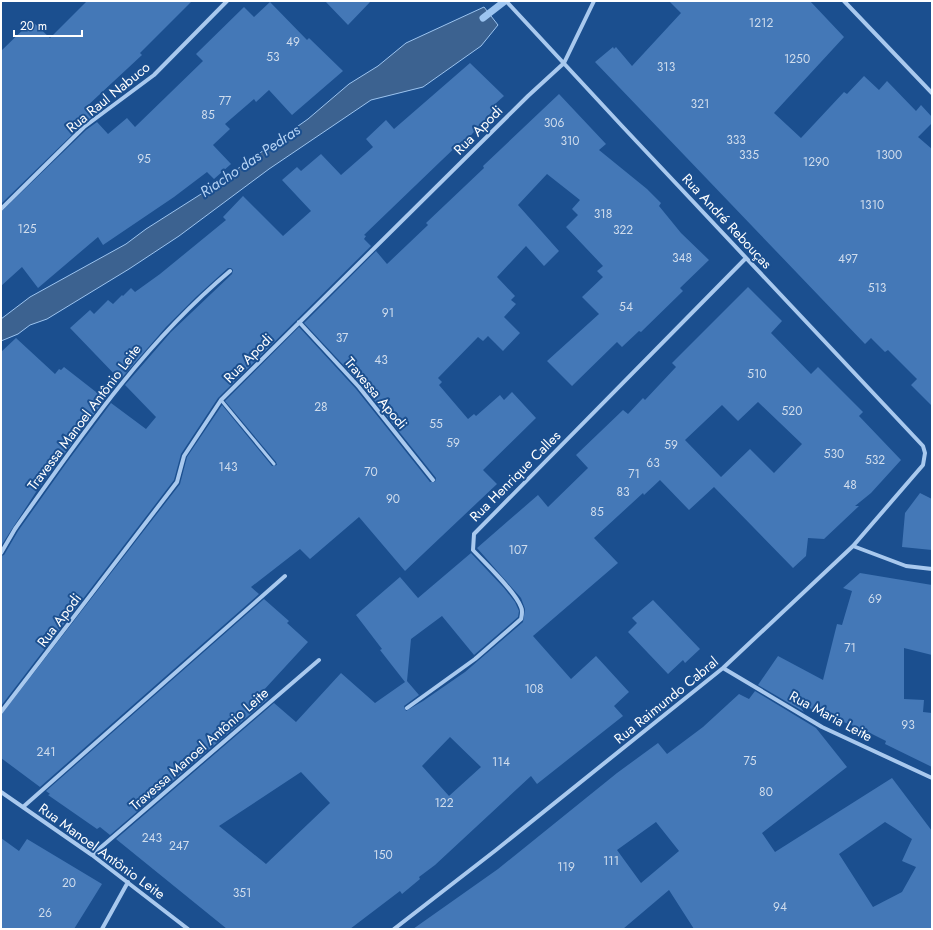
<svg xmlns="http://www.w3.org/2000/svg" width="933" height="930" font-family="Jost,sans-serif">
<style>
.water{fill:#3c6290;stroke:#9cc4f0}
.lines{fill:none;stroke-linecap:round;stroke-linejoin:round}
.stream{stroke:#9cc4f0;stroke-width:7}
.building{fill:#4478b7;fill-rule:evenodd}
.service{stroke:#a9c9ee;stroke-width:3}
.minor{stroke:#a9c9ee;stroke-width:4}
.labels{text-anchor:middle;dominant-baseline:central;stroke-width:4;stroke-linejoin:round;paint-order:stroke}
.number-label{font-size:12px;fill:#d0dded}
.street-label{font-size:14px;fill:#fff;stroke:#1b4f8f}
.water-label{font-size:15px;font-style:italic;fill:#b5d3f5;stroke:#1b4f8f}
</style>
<rect width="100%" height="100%" fill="#1b4f8f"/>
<!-- water -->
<path class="water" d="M484 7 498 25 481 46 423 87 371 100 269 169 179 236 129 269 47 319 30 325 18 334 1 341V319L30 297 126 244 146 229 209 189 308 119 349 84 378 66 406 43Z"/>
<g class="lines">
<!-- stream -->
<path class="stream" d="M483 18 505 1"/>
</g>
<!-- building -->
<path class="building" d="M87 1H192L140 53 142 55 85 108 93 116 82 125 1 204V51L32 21 50 38Z
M325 1H371L348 25Z
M669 1H810L844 37 774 113 801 138 844 92 847 94 864 76 879 90 887 81 916 111 921 105 932 117V123L918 137 932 149V406L911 385 917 379 888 350 885 352 871 338 865 344 595 62 613 47 614 49 616 47 632 66 681 13Z
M270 2 307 40 309 38 343 71 292 115 269 90 256 102 254 99 225 124 230 129 213 145 231 164 214 179 207 172 174 197 103 245 98 237 38 288 22 267 1 286V212L86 130 97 122 108 134 127 118 135 127 203 61 196 54 244 7 254 17Z
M470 63 504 96 495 104 497 106 464 143 462 141 442 160 364 235 366 236 364 239 371 246 218 398 181 454 174 480 1 706V556L4 555 18 531 67 462 111 403 146 429 156 417 125 385 171 332 232 274 233 270 231 268H228L196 297 166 327 120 380 70 328 90 310 94 314 108 300 113 304 122 295 123 296 131 288 135 292 160 274 226 220 223 217 243 196 283 236 311 211 282 180 297 167 301 171 321 154 341 175 373 147 366 139 386 120 394 129Z
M559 94 606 144 599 150 647 189 661 203 659 206 681 233 709 260 680 288 683 291 641 332 639 331 622 347 617 342 572 386 547 361 599 314 582 297 603 277 597 271 603 266 566 227 578 215 572 209 580 200 547 174 518 205 559 251 544 266 526 246 497 277 515 296 511 300 516 304 504 317 520 333 503 351 488 336 483 341 478 337 438 378 442 382 439 385 468 419 474 414 476 416 500 395 504 400 512 392 536 418 483 470 497 484 405 571 359 517 310 559 300 549 251 587 259 594 40 787 1 758V715L180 484 187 457 222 405 272 466 277 465 276 462 225 401 299 327 356 389 430 482H435L436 478 362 385 304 323 376 251 387 264 428 225 426 223 484 168 483 166Z
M748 287 782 321 771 333 811 374 818 367 863 412 859 416 901 460 871 493 855 506H859L824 539 808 538 806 556 793 568 714 487 689 510 660 480 644 495 643 493 594 538 618 563 533 636 571 679 596 656 629 692 614 706 623 716 537 784 531 776 435 865 419 877 420 879 402 894 400 891 350 929H227L116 839 274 703 296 722 341 673 375 703 405 682 380 650 382 649 356 615 400 577 418 598 471 553 504 588 515 602 519 611 518 617 474 655 442 616 411 639 407 681 419 695 404 706 406 711 423 701 465 672 523 622 525 609 521 598 477 548 538 495 548 507 588 468 576 455 623 410 628 414 643 398 645 400 676 367 672 363ZM758 402 802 444 774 473 750 449 721 477 685 440 722 405 738 421ZM450 737 481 767 449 796 422 766ZM301 772 330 803 266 864 219 826Z
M16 338 55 374 59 369 61 370 64 367 105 399 36 492 1 546V352Z
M920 493 932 499V550L902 547 905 513Z
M860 573 932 585V655L904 648V699L924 700 923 712 932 713V767L885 744 886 741 868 732 797 703 804 712 758 685 778 656 823 680 837 624 842 625 852 591 843 588Z
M264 599 289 621 287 623 308 642 262 692 269 698 110 835 100 827 97 829 48 795 50 794 46 791Z
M653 600 700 649 685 663 683 660 668 674 628 632 637 623 632 618Z
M755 691 816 728 847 767 762 833 775 852 892 778 932 831V929H694L669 890 623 929H413L498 869 617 773 658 743 667 754 703 727 739 694 749 699ZM656 822 679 851 641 883 617 850ZM885 822 912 839 902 861 916 867 902 892 873 907 839 854Z
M1 838 19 851 27 839 102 884 74 929H1Z"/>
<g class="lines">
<!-- service -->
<path class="service" d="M221 400 274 464"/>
<!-- minor -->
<path class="minor" d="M844 1 932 93
M1 209 84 127 154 75 227 1
M299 322 359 387 433 480
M853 546 906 566 932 569
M1 553 15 529C80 437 143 344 230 271
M723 668 822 727 932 778
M407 708 475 659 521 619C522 614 523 611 521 607 515 591 485 563 473 550L474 534 746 258
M1 712 177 482 184 456 221 400 528 96 564 63 594 1
M1 792 92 855 188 929
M23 807 285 576
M92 855 319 660
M102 929 128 882
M394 929 496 850 723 668 853 546 923 465 925 453 923 446 622 126 506 1"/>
</g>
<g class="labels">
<!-- number labels -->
<g class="number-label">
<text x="761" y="23">1212</text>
<text x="293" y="42">49</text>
<text x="273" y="57">53</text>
<text x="797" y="59">1250</text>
<text x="666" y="67">313</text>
<text x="225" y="101">77</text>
<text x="700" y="104">321</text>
<text x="208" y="115">85</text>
<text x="554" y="123">306</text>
<text x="736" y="140">333</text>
<text x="570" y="141">310</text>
<text x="749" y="155">335</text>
<text x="889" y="155">1300</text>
<text x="144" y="159">95</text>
<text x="816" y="162">1290</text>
<text x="872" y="205">1310</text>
<text x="603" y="214">318</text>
<text x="27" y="229">125</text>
<text x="623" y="230">322</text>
<text x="682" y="258">348</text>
<text x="848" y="259">497</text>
<text x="877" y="288">513</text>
<text x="626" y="307">54</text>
<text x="388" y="313">91</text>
<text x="342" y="338">37</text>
<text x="381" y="360">43</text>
<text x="757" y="374">510</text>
<text x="321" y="407">28</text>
<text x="792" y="411">520</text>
<text x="436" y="424">55</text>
<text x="453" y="443">59</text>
<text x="671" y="445">59</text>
<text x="834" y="454">530</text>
<text x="875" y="460">532</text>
<text x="653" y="463">63</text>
<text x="228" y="467">143</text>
<text x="371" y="472">70</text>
<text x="634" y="474">71</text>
<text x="850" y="485">48</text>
<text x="623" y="492">83</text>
<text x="393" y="499">90</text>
<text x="597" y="512">85</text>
<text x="518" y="550">107</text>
<text x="875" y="599">69</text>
<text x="850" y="648">71</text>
<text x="534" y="689">108</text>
<text x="908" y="725">93</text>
<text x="46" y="752">241</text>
<text x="750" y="761">75</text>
<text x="501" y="762">114</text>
<text x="766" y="792">80</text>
<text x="444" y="803">122</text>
<text x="152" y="838">243</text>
<text x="179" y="846">247</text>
<text x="383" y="855">150</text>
<text x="611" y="861">111</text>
<text x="566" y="867">119</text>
<text x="69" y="883">20</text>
<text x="242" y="893">351</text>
<text x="780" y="907">94</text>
<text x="45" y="913">26</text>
</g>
<!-- street labels -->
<g class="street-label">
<text transform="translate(108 97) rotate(-39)">Rua Raul Nabuco</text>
<text transform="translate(478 130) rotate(-45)">Rua Apodi</text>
<text transform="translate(727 221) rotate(47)">Rua André Rebouças</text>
<text transform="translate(248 358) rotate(-45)">Rua Apodi</text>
<text transform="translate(376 393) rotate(50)">Travessa Apodi</text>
<text transform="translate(84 417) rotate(-53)">Travessa Manoel Antônio Leite</text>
<text transform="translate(515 476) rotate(-45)">Rua Henrique Calles</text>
<text transform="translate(59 620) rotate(-53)">Rua Apodi</text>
<text transform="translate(666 700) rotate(-39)">Rua Raimundo Cabral</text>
<text transform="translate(831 716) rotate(28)">Rua Maria Leite</text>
<text transform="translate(199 749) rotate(-41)">Travessa Manoel Antônio Leite</text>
<text transform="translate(102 851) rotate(36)">Rua Manoel Antônio Leite</text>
</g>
<!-- water labels -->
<g class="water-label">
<text transform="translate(250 161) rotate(-34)">Riacho das Pedras</text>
</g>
</g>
<!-- border -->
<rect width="933" height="930" fill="none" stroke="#ffffff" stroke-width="4"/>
<!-- scale -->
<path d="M14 30v6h68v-6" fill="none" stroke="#ffffff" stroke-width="2"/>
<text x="20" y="30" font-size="12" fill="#ffffff" stroke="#1b4f8f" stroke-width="3" paint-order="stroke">20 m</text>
</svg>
